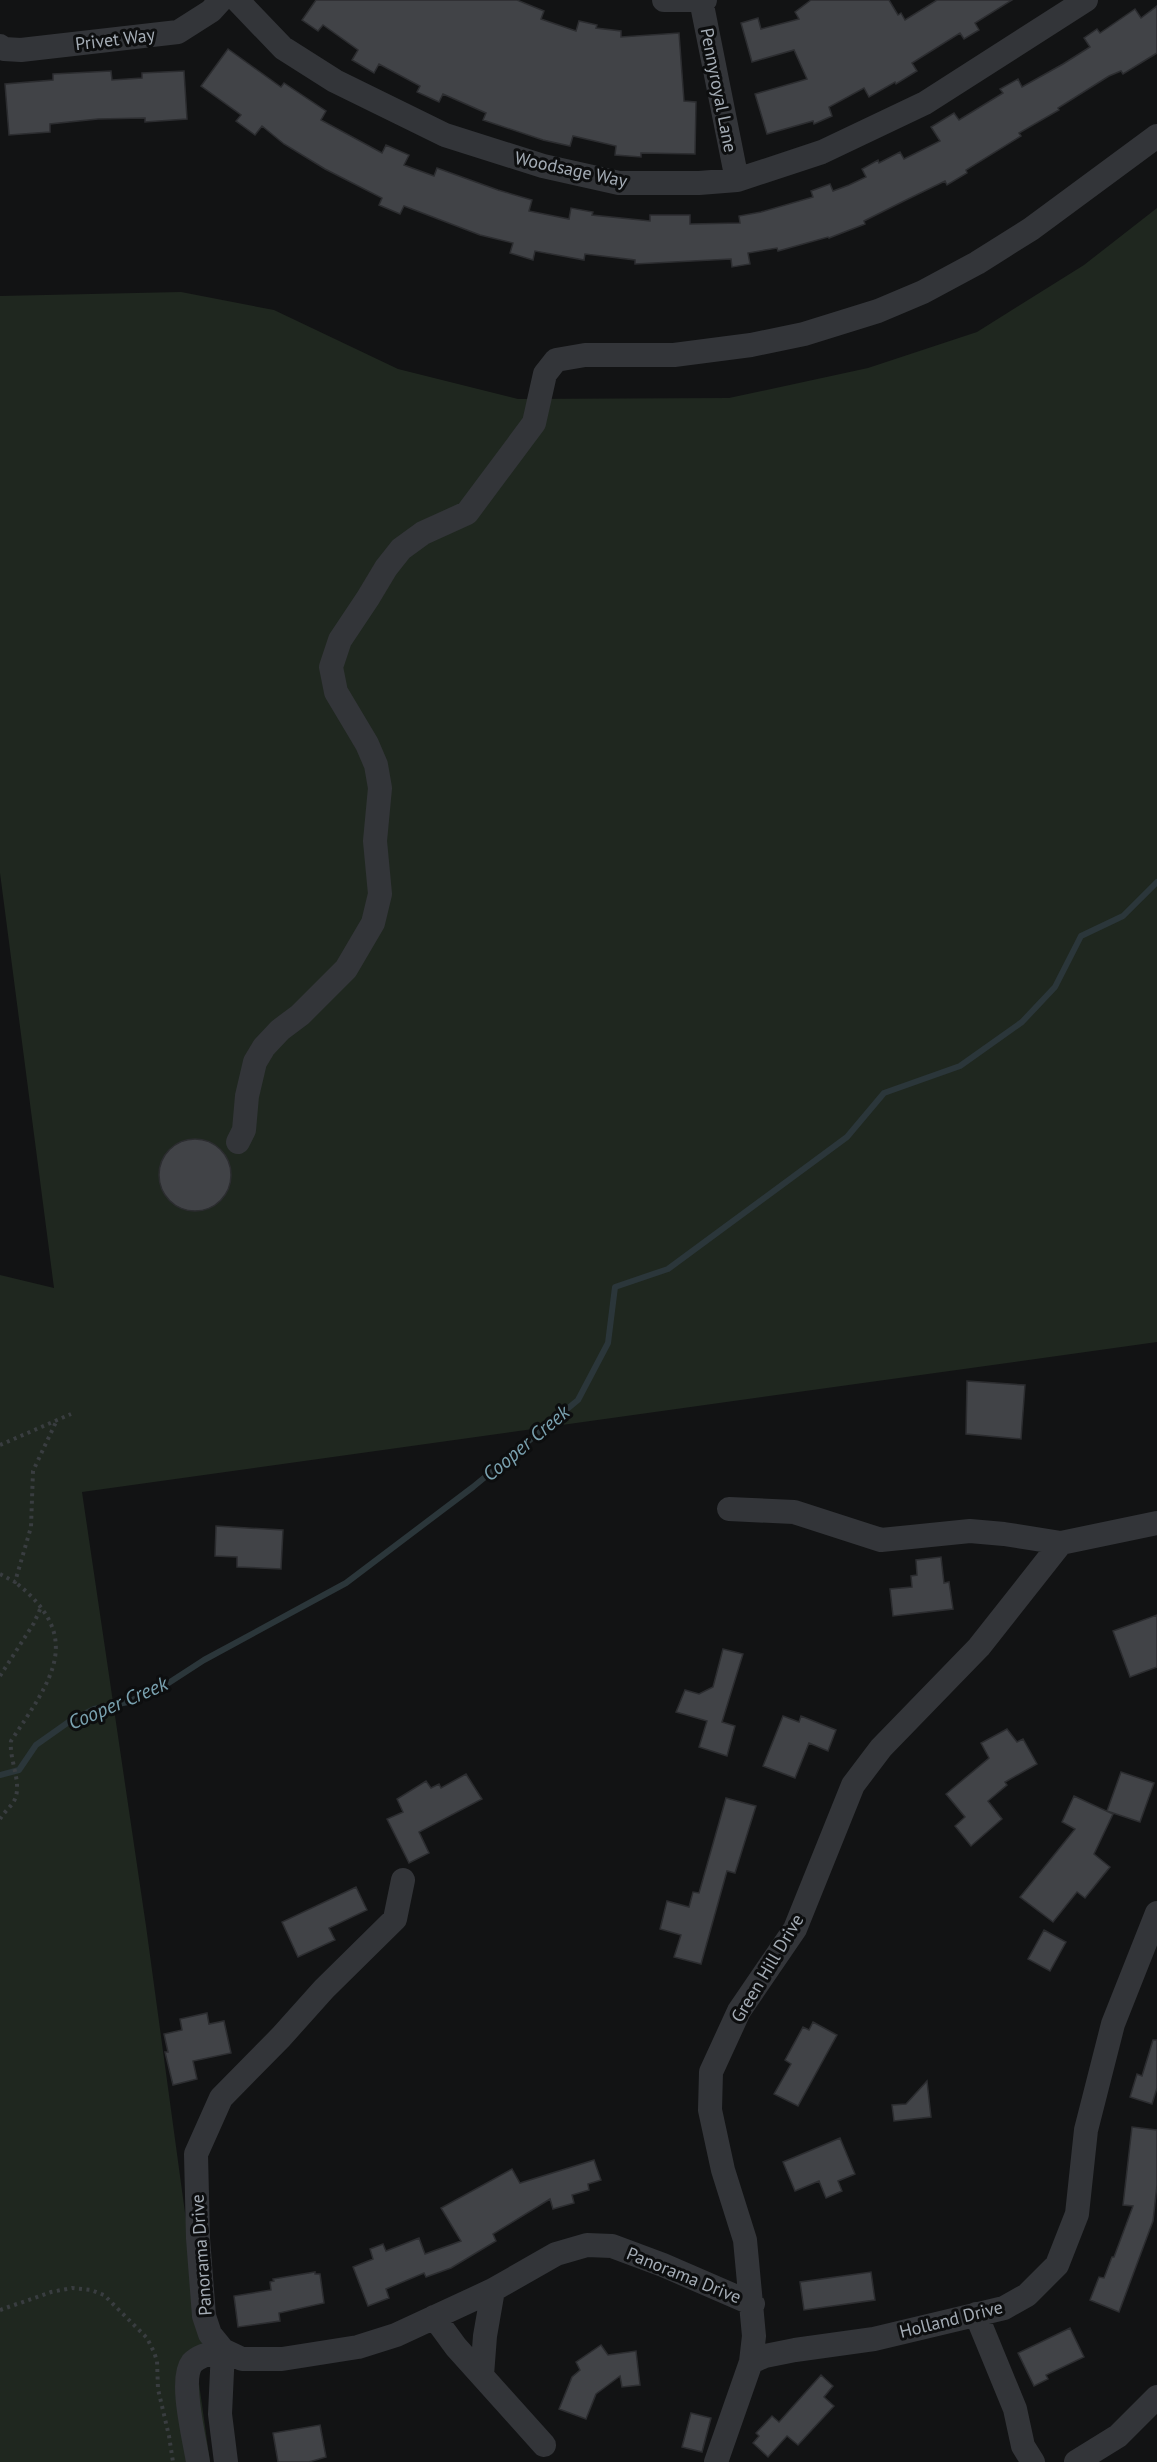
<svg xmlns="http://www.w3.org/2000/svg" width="1157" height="2462" font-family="'PT Sans',sans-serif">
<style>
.green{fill:#1f271f}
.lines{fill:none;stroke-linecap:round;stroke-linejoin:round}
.stream{stroke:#2b363a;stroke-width:6}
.building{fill:#414347;stroke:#2c2d30;stroke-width:1.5}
.path{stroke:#393d40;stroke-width:4;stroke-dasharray:3 4.5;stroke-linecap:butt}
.minor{stroke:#333539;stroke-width:24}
.labels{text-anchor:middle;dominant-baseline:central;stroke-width:6;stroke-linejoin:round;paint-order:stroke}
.street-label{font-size:18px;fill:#a4acb5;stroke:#0d0e0f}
.water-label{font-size:20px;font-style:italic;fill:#7aa2b0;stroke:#0d0e0f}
</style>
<rect width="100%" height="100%" fill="#121314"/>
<!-- green -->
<path class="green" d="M1157 208V1342L82 1492 146 1926 206 2367 197 2369 210 2462H0V1275L54 1288 0 873V296L181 292 274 310 398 369 518 399 729 398 868 368 977 332 1084 265Z"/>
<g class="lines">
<!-- stream -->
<path class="stream" d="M0 1775 19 1770 36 1745 70 1721 94 1709 128 1702 167 1684 204 1660 346 1583 473 1487 578 1400 608 1343 615 1287 668 1269 847 1137 884 1093 960 1066 1022 1022 1055 987 1081 936 1123 916 1157 882"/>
</g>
<!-- building -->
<path class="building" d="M316 0H517L544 11 541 19 576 31 579 21 597 25 596 28 621 31V37L679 33 684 101 696 102 695 154 641 153V157L615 155 616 146 573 136 570 146 543 140 483 120 486 113 443 94 439 102 417 92 420 86 379 64 374 73 352 60 358 50 323 25 318 31 302 20Z
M811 0H889L898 15 901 13 905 20 937 0H1012L975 23 979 30 964 39 960 33 912 63 917 71 896 84 895 82 869 97 864 88 829 107 832 116 814 124 813 121 767 134 755 94 807 79 794 50 752 62 741 23 758 18 761 29 799 19 795 12Z
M1157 6V53L1123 74 1121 71 1109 76 1058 108 1059 110 1019 133 1021 136 966 170 967 173 947 185 945 181 906 200 864 221 865 224 829 238 828 237 778 251 777 248 748 253 750 264 732 267 731 259 635 264V260L585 254 584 260 535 251 533 260 510 253 513 243 480 235 404 206 400 214 379 205 382 198 325 169 284 144 262 126 255 135 236 121 241 115 201 86 228 49 281 87 284 83 326 111 321 120 382 153 386 145 409 155 404 165 434 176 437 168 498 190 532 200 529 211 569 219 571 208 593 212 592 215 650 221V215H690V224L740 223 739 216 761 212 813 197 811 191 830 184 833 191 849 185 866 177 862 169 878 160 879 163 900 152 904 159 940 141 931 127 954 113 959 120 1003 93 1000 89 1018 79 1022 87 1063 64 1090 47 1084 38 1097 29 1100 33 1135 9 1141 18Z
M111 71 112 80 142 78V73L184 71 187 119 145 122V118L98 119 50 124V132L9 135 5 84 53 80V74Z
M159 1175a36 36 0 1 1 72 0a36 36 0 1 1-72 0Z
M967 1381 1025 1385 1021 1439 966 1434Z
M216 1526 283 1530 281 1569 237 1567V1557L215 1556Z
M941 1557 944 1583 949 1582 953 1609 893 1616 890 1589 912 1587 911 1576 917 1575 916 1560Z
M1157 1615V1667L1130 1677 1113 1631Z
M723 1649 743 1654 722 1722 735 1726 727 1756 699 1747 707 1721 676 1712 685 1690 699 1694 713 1687Z
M783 1716 799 1722 801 1716 836 1730 828 1751 809 1743 795 1778 763 1766Z
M1007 1729 1017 1742 1023 1739 1037 1764 1005 1782 1007 1785 988 1801 1002 1819 971 1846 955 1826 965 1817 946 1794 989 1758 981 1743Z
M1121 1772 1154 1783 1140 1822 1107 1811Z
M466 1774 482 1799 419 1832 429 1853 409 1863 387 1819 403 1812 397 1799 426 1781 431 1788 439 1784 441 1788Z
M1074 1796 1113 1814 1094 1854 1110 1867 1085 1898 1077 1892 1053 1922 1020 1897 1075 1829 1062 1822Z
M726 1798 756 1806 735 1873 727 1871 701 1964 674 1957 681 1935 660 1929 667 1901 689 1907 693 1892 699 1893Z
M356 1887 367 1910 329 1928 335 1940 298 1957 282 1922Z
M1044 1930 1066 1942 1050 1971 1028 1959Z
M207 2013 209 2024 224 2021 231 2053 193 2061 197 2079 173 2085 165 2052H168L164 2034 182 2030 180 2019Z
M813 2022 837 2035 798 2106 774 2094 791 2064 785 2060 803 2027 809 2030Z
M1153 2040H1157V2088L1152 2104 1130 2097 1137 2074 1142 2076Z
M927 2081 931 2117 894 2121 892 2105 906 2104Z
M1132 2127 1157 2130V2185L1153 2221 1119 2312 1090 2300 1099 2277 1104 2278 1112 2257H1114L1133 2206 1123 2205Z
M840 2138 855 2174 838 2181 842 2191 826 2198 819 2181 795 2191 783 2162Z
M594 2160 601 2180 588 2184 589 2190 572 2195 574 2203 553 2209 550 2199 493 2234 496 2241 451 2268 426 2277 424 2273 386 2289 389 2298 368 2306 353 2267 373 2259 370 2249 383 2244 386 2251 419 2238 425 2254 461 2241 441 2208 512 2169 520 2183Z
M315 2272V2274H320L324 2303 279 2313 280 2321 238 2327 234 2296 271 2290 270 2282 274 2281 273 2279Z
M871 2272 875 2300 804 2310 800 2282Z
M1070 2328 1084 2357 1046 2375 1048 2379 1034 2386 1018 2353Z
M601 2345 608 2355 636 2351 640 2385 622 2387 620 2376 596 2394 586 2419 559 2409 572 2377 580 2370 576 2362Z
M821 2375 833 2386 824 2397 834 2406 798 2445 787 2436 768 2457 753 2443 759 2436 756 2433 772 2416 779 2422Z
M691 2413 711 2418 702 2452 682 2447Z
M320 2425 326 2457 309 2462H278L273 2433Z"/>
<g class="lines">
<!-- path -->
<path class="path" d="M0 1445 71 1414
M0 1574 15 1582 31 1527 33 1471 56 1422
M0 1676 34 1623 41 1607
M0 1819C4 1812 12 1806 15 1799 22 1782 9 1760 11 1741 51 1680 86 1638 15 1582
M0 2310 51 2292 72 2288 91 2290 104 2295 147 2338 154 2352 157 2361 158 2389 169 2436 173 2462"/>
<!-- minor -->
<path class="minor" d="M237 0 283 48 335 81 445 135 543 166 619 183H699L737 180 822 152 925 103 1086 0
M664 0H705
M701 0 737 180
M0 46 4 49 21 50 178 32 211 11 221 0
M238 1142 244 1130 247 1096 255 1062 264 1047 280 1030 300 1015 346 969 373 923 380 894 375 841 380 788 376 765 367 744 336 692 331 667 340 640 368 598 386 568 401 549 423 533 467 513 534 423 545 374 556 360 585 355H674L751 345 804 334 878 311 923 292 977 263 1031 229 1157 136
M729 1509 794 1512 881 1540 970 1531 1004 1534 1061 1543
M403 1880 395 1919 324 1989 281 2037 221 2098 196 2154 198 2238 204 2316 210 2334 223 2350 242 2359H282L358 2347 396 2335 493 2290 556 2254 587 2245 612 2246 663 2265 753 2304
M976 2314 1015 2409 1023 2446 1033 2462
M434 2317 456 2347 544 2445
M751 2362 754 2336 745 2240 723 2170 710 2110 711 2072 739 2011 795 1929 853 1785 881 1748 979 1647 1061 1543 1157 1523
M482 2375 485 2336 493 2290
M198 2462C195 2441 179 2380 192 2363 199 2355 213 2353 223 2350L220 2414 226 2462
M716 2462 751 2362 765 2356 795 2350 874 2339 1004 2308 1027 2295 1057 2265 1077 2214 1086 2130 1113 2024 1157 1913
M1076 2462 1118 2436 1157 2397"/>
</g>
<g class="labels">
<!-- street labels -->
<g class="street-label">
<text transform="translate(115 39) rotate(-7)">Privet Way</text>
<text transform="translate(719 90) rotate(79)">Pennyroyal Lane</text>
<text transform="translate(571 169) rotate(12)">Woodsage Way</text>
<text transform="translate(767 1968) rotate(-59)">Green Hill Drive</text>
<text transform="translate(201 2255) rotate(-94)">Panorama Drive</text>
<text transform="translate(684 2275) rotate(22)">Panorama Drive</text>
<text transform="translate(951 2319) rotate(-14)">Holland Drive</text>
</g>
<!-- water labels -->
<g class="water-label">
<text transform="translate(526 1443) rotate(-40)">Cooper Creek</text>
<text transform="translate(118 1703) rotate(-23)">Cooper Creek</text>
</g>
</g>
</svg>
